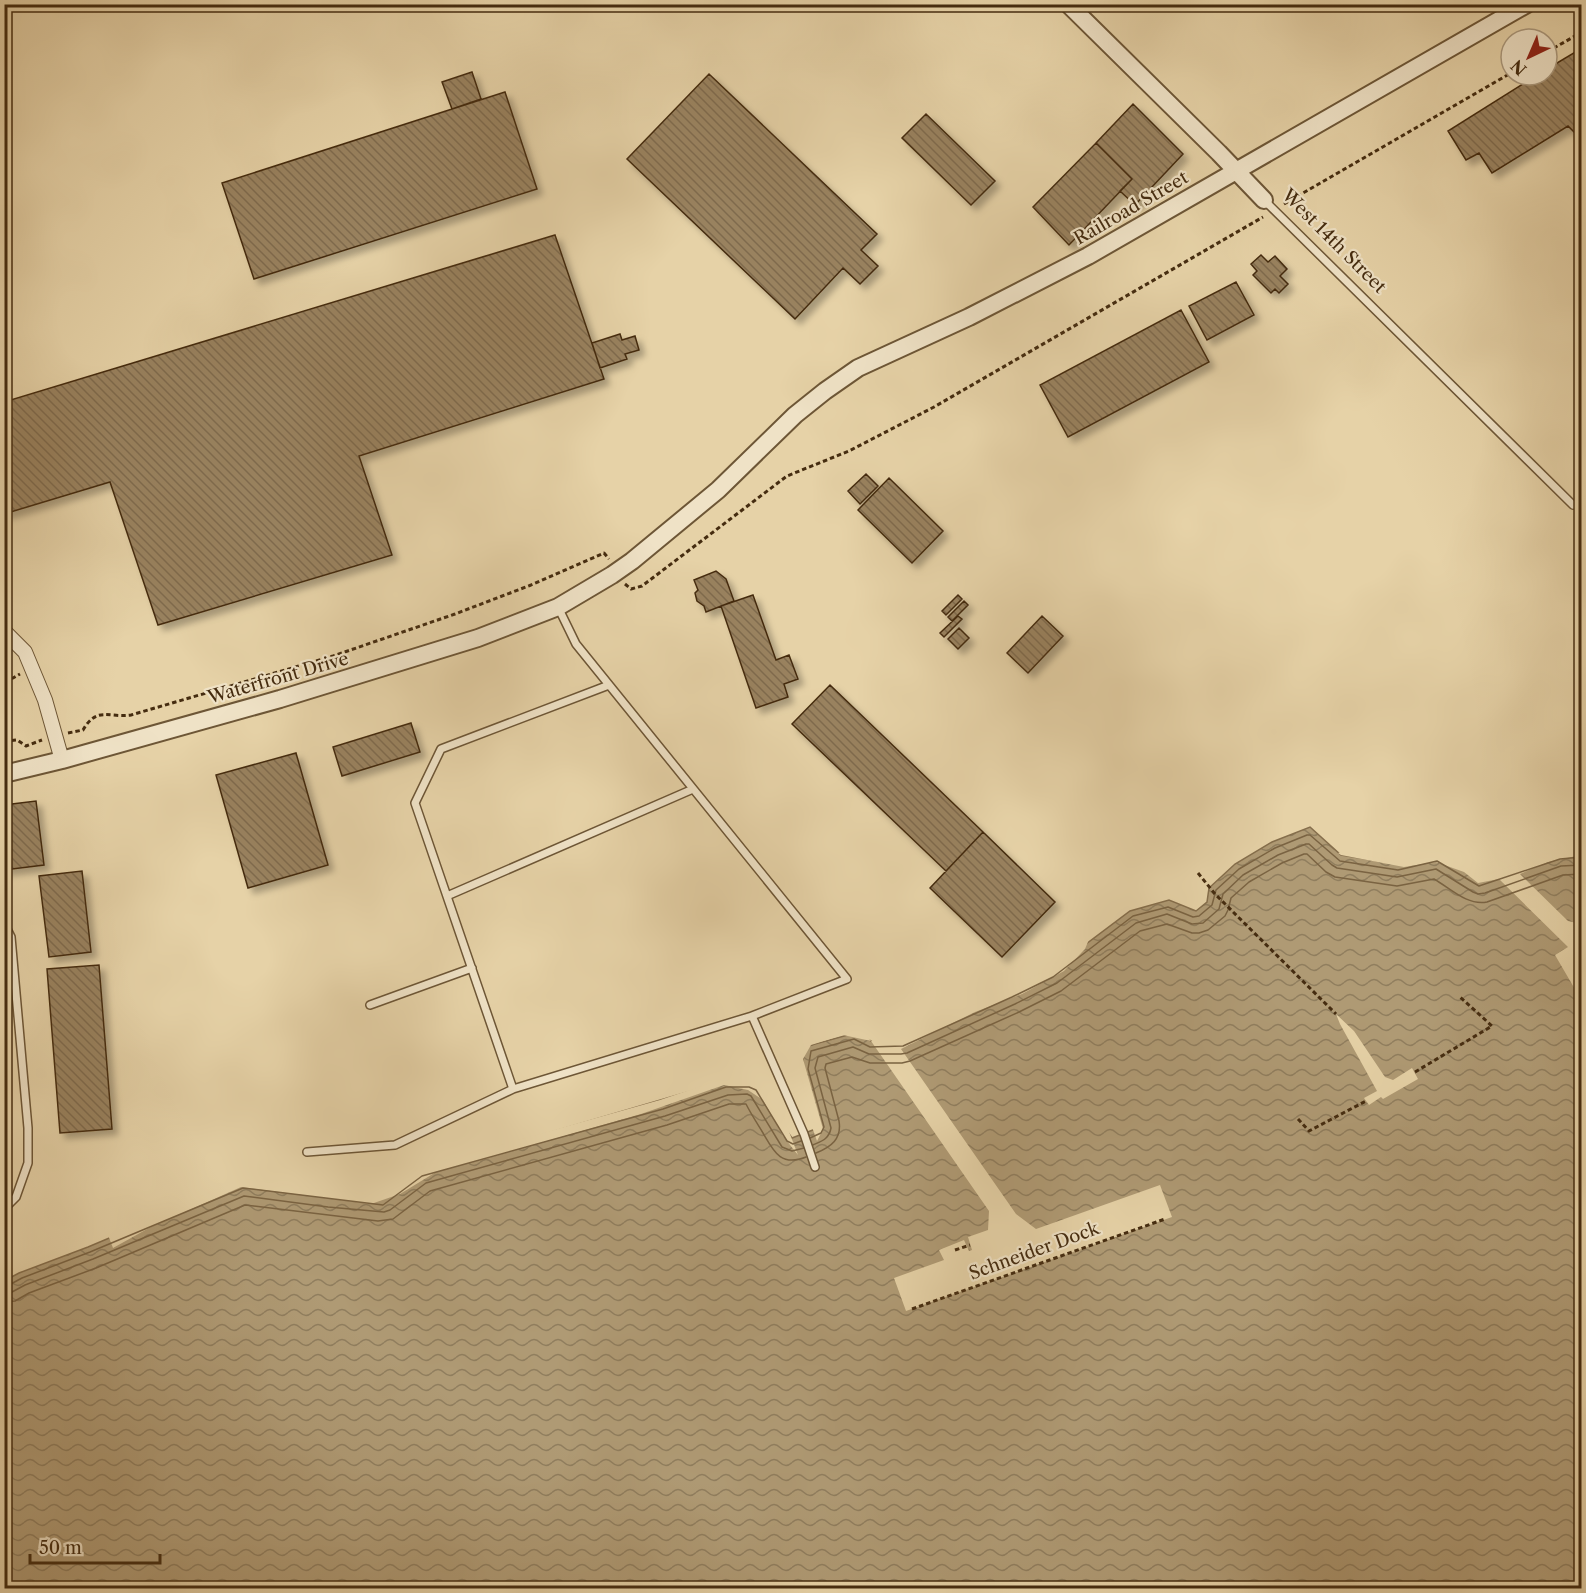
<svg xmlns="http://www.w3.org/2000/svg" width="1586" height="1593" font-family="'Libre Caslon Text',serif">
<style>
.water{fill:url(#water-waves);stroke:#856e4c;stroke-width:1.5}
.pier{fill:#e6d2a7}
.lines{fill:none;stroke-linecap:round;stroke-linejoin:round}
.shore{stroke:#7a6342;stroke-width:1.5}
.building{fill:url(#building-back-hatch);stroke:#452c10;stroke-width:1.5;filter:url(#shadow)}
.service-casing{stroke:#6d5636;stroke-width:10}
.minor-casing{stroke:#6d5636;stroke-width:16}
.tertiary-casing{stroke:#6d5636;stroke-width:20}
.path{stroke:#452c10;stroke-width:3;stroke-dasharray:4.5 3;stroke-linecap:butt}
.service{stroke:#efe2c6;stroke-width:7}
.minor{stroke:#efe2c6;stroke-width:14}
.tertiary{stroke:#efe2c6;stroke-width:16}
.labels{text-anchor:middle;dominant-baseline:central;stroke-width:4.5;stroke-linejoin:round;paint-order:stroke}
.street-label{font-size:18px;fill:#452c10;stroke:#efe2c6}
</style>
<defs>
<pattern id="water-waves" width="16" height="10" patternUnits="userSpaceOnUse" patternTransform="scale(1.5)"><rect width="16" height="10" fill="#af9a74"/><path d="M0 5q4-4 8 0t8 0" fill="none" stroke="#907e5e"/></pattern>
<pattern id="building-back-hatch" width="6" height="6" patternUnits="userSpaceOnUse" patternTransform="scale(1.5)"><rect width="6" height="6" fill="#99825f"/><path d="M-1 5l2 2M0 0l6 6M5-1l2 2" fill="none" stroke="#7f6b4d"/></pattern>
<filter id="shadow"><feDropShadow dx="5.5" dy="5.5" stdDeviation="3" flood-color="#0004"/></filter>
</defs>
<rect width="100%" height="100%" fill="#e6d2a7"/>
<filter id="stains"><feTurbulence type="fractalNoise" baseFrequency=".00333" numOctaves="4"/><feColorMatrix values="0 0 0 0 .2 0 0 0 0 .09 0 0 0 0 .02 0 0 0 .5 -.17"/></filter>
<radialGradient id="worn" r=".72"><stop offset=".6" stop-color="#630" stop-opacity="0"/><stop offset="1" stop-color="#630" stop-opacity=".3"/></radialGradient>
<!-- water -->
<path class="water" d="M1310 827 1341 855 1398 864 1438 854 1480 880 1581 851V1588H5L4 1281 19 1273 88 1247 242 1182 381 1199 419 1171 725 1081H751L792 1138 818 1128 802 1069 804 1047 855 1033 871 1041H901L1050 971 1130 911 1169 900 1196 911 1207 902 1209 888 1235 864 1272 842Z"/>
<!-- pier -->
<path class="pier" d="M1582 848 1581 855 1548 862 1520 874 1568 921 1581 924V988L1576 991 1555 955 1568 947 1499 879 1478 883 1464 872 1436 862 1404 867 1341 855 1338 853 1342 852 1397 861 1439 851 1480 877 1558 850Z
M1090 937 1085 949 1064 971 1022 994 975 1012 901 1049 1016 1214 1036 1229 1160 1185 1172 1217 906 1311 894 1278 944 1260 939 1250 964 1240 969 1251 972 1250 968 1237 988 1230 989 1211 871 1041 843 1035 811 1045 803 1059 823 1129 817 1141 812 1127 814 1126 799 1070 801 1045 855 1030 867 1036 871 1041 875 1038H900L1008 989 1049 969Z
M1336 1014 1354 1031 1385 1077 1393 1080 1412 1068 1418 1079 1383 1099 1381 1097 1369 1105 1364 1098 1377 1091 1340 1024Z
M725 1078H751L763 1084 783 1116 798 1155 783 1136 763 1100 748 1090 724 1085 641 1114 488 1158 436 1172 400 1194 371 1204 241 1187 149 1228 113 1248 108 1235 242 1179 381 1196 418 1168 660 1100Z"/>
<g class="lines">
<!-- shore -->
<path class="shore" d="M810 1138 821 1133 824 1127 808 1069 811 1051 854 1039 870 1047 903 1046 1012 997 1053 977 1133 916 1168 907 1193 917 1199 916 1212 905 1216 890 1239 869 1275 848 1307 835H1310L1340 861 1398 870 1437 861 1479 886 1560 859 1582 857
M813 1145C822 1141 829 1139 831 1128L815 1068 818 1057 853 1047 869 1054H901L907 1053 1015 1004 1057 983 1136 923 1167 914 1192 924 1203 923 1219 909 1223 894 1243 875 1278 855 1306 844H1309L1332 865 1337 868 1397 877 1436 869 1473 892 1478 894 1485 893 1561 866 1582 865
M816 1153C831 1147 842 1139 839 1121L825 1068 826 1064 852 1057 870 1063H902L910 1061 1019 1012 1061 991 1140 931 1167 924 1192 933H1199L1208 930 1225 916 1228 910 1231 898 1249 882 1282 863 1304 854H1307L1326 872 1335 877 1397 886 1434 879C1450 888 1467 906 1487 902L1563 875 1582 874
M4 1286 9 1285 22 1278 90 1252 243 1188 383 1205 422 1176 663 1109 726 1087H749L756 1090 787 1141 793 1144 801 1141
M4 1293 12 1292 25 1285 93 1259 244 1196 328 1207 384 1212 390 1210 426 1183 665 1116 728 1095 747 1094 751 1096 782 1147 792 1151 804 1148
M4 1302 15 1301 29 1293 96 1268 245 1205 378 1221 393 1219 430 1191 667 1125 729 1104H746C751 1114 757 1123 763 1133 774 1152 781 1167 806 1157"/>
</g>
<!-- building -->
<path class="building" d="M1582 48V140L1568 126 1492 173 1479 153 1466 160 1448 131 1537 75H1547V69Z
M472 72 481 99 452 109 442 82Z
M709 74 877 234 861 250 878 266 860 284 843 268 795 319 627 159Z
M505 92 537 189 254 279 222 183Z
M1133 104 1183 154 1135 205 1120 191 1132 179 1096 143Z
M926 114 995 181 971 205 902 138Z
M1096 143 1132 179 1069 245 1033 207Z
M555 235 604 379 359 456 392 555 158 625 110 482 4 514V402Z
M1261 255 1268 262 1275 256 1287 269 1280 276 1288 284 1279 293 1275 289 1271 293 1253 275 1257 271 1251 264Z
M1236 282 1254 315 1207 340 1189 306Z
M1181 310 1209 362 1068 437 1040 385Z
M620 334 622 340 635 336 639 350 625 354 627 359 600 368 592 343Z
M866 474 878 486 860 504 848 491Z
M889 478 943 531 912 563 858 510Z
M716 571 726 579 734 601 706 612 704 606 697 601 695 593 698 590 694 580Z
M753 595 776 660 789 655 798 679 784 684 788 697 756 708 721 606Z
M958 595 962 599 946 615 942 611Z
M964 601 968 605 952 621 948 617Z
M958 616 962 619 944 637 940 633Z
M1042 616 1063 636 1028 673 1007 653Z
M959 628 969 638 958 649 948 639Z
M830 685 983 832 946 871 792 724Z
M411 723 420 752 342 776 333 747Z
M296 753 328 865 248 888 216 775Z
M36 801 44 865 4 870V805Z
M983 832 1055 902 1002 957 930 888Z
M82 871 91 952 49 957 39 876Z
M99 965 112 1129 60 1133 47 969Z"/>
<g class="lines">
<defs>
<path id="service" d="M1264 200 1573 505
M447 896 693 789
M4 923 11 937 28 1128V1163L16 1197 4 1209
M370 1005 472 968
M752 1016 804 1134 815 1167
M513 1089 415 803 441 749 609 685
M307 1152 395 1145 513 1089 752 1016 847 979 576 644 558 607"/>
<path id="minor" d="M4 631 25 652 45 700 62 760"/>
<path id="tertiary" d="M1068 4 1219 153 1264 200
M4 774 62 760 280 699 478 638 558 607 612 575 632 561 718 490 795 415 825 391 858 368 969 317 1088 256 1527 4"/>
</defs>
<!-- service casing -->
<use href="#service" class="service-casing"/>
<!-- minor casing -->
<use href="#minor" class="minor-casing"/>
<!-- tertiary casing -->
<use href="#tertiary" class="tertiary-casing"/>
<!-- path -->
<path class="path" d="M1547 52 1582 32
M1284 204 1511 73
M625 584 631 589 642 586 787 476 849 451 934 407 1263 217
M4 679 13 678 20 674
M68 733 83 730C97 706 108 718 131 715L333 656 455 614 531 585 604 553 609 559
M4 741 17 740 26 746 42 740
M1198 873 1215 894 1336 1014
M1415 1072 1492 1026 1460 997
M1298 1119 1309 1131 1366 1101
M955 1250 970 1245
M912 1309 1165 1219"/>
<!-- service -->
<use href="#service" class="service"/>
<!-- minor -->
<use href="#minor" class="minor"/>
<!-- tertiary -->
<use href="#tertiary" class="tertiary"/>
</g>
<g class="labels">
<!-- street labels -->
<g class="street-label">
<text transform="translate(1131 208) rotate(-30)">Railroad Street</text>
<text transform="translate(1334 241) rotate(45)">West 14th Street</text>
<text transform="translate(278 678) rotate(-16)">Waterfront Drive</text>
<text transform="translate(1034 1251) rotate(-20)">Schneider Dock</text>
</g>
</g>
<!-- margin -->
<rect width="1586" height="1593" fill="none" stroke="#e6d2a7" stroke-width="24"/>
<rect x="6" y="6" width="1574" height="1581" fill="none" stroke="#452c10" stroke-width="3"/>
<rect x="12" y="12" width="1562" height="1569" fill="none" stroke="#452c10" stroke-width="1.5"/>
<!-- north arrow -->
<g transform="translate(1529 57) rotate(224)"><circle r="28" fill="#efe2c6" stroke="#ab997d" stroke-width="1.5"/>
<path d="M0-4.5L10 22L0 15L-10 22Z" fill="#8f2418"/>
<text y="-9" font-size="16" font-weight="bold" text-anchor="middle" fill="#452c10">N</text>
</g>
<!-- scale -->
<path d="M30 1554v9h130v-9" fill="none" stroke="#452c10" stroke-width="3"/>
<text x="39" y="1554" font-size="18" fill="#452c10" stroke="#efe2c6" stroke-width="4.5" paint-order="stroke">50 m</text>
<rect width="100%" height="100%" filter="url(#stains)"/>
<rect width="100%" height="100%" fill="url(#worn)"/>
</svg>
